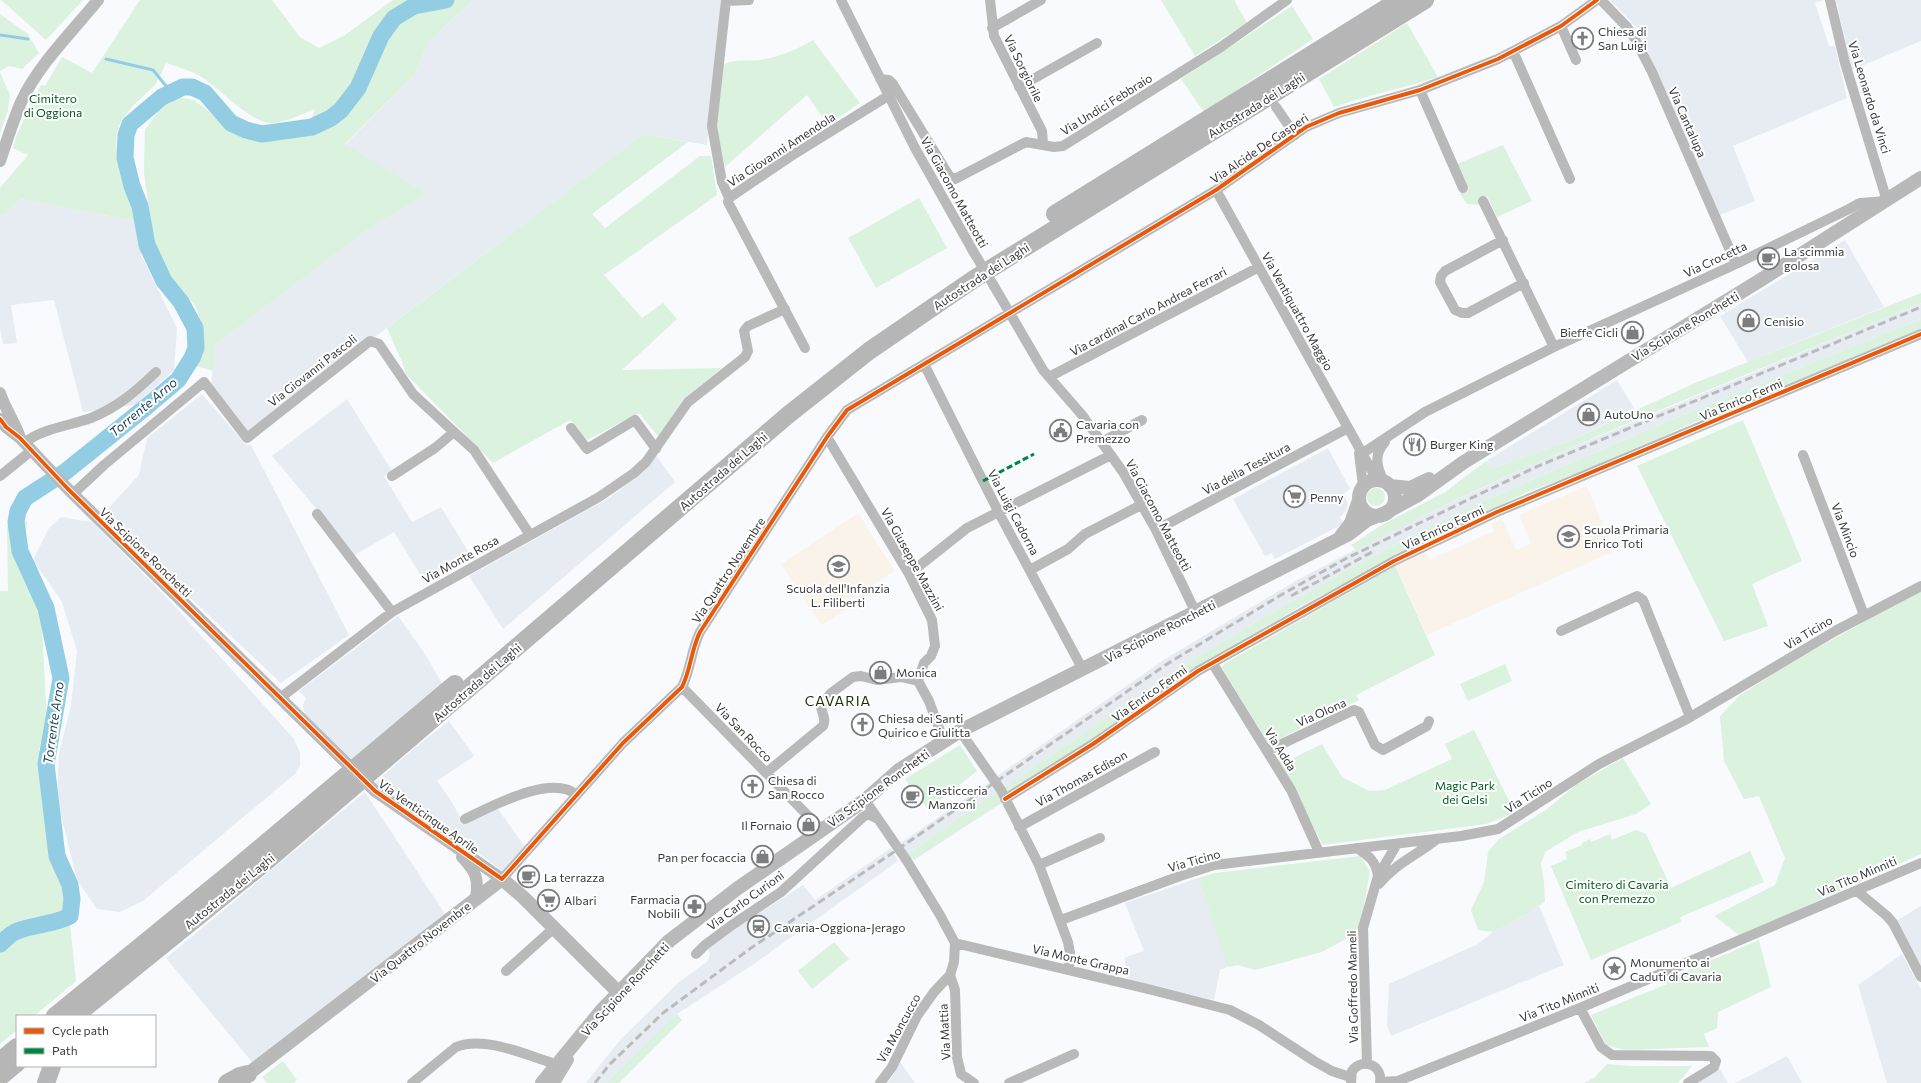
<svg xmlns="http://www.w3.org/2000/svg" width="1921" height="1083" font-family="Commissioner,sans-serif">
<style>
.built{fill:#e7ecf3}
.education{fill:#faf3ea}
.green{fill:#daf2de}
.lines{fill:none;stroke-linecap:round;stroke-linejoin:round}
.stream{stroke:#92cde4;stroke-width:3}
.river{stroke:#92cde4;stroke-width:17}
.minor{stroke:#bab9ba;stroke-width:10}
.tertiary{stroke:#bab9ba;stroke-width:12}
.secondary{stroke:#b9b9b9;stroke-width:14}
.motorway{stroke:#b7b6b7;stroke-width:18}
.rail{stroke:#bbbabc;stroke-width:3;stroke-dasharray:8 4;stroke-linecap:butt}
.minor-bridge{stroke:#bab9ba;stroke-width:10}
.tertiary-bridge{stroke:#bab9ba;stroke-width:12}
.quiet{stroke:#00873e;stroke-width:3;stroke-dasharray:6 3;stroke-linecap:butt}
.cycleway-casing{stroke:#fff;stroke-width:6}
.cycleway{stroke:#e8590c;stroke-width:4}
.labels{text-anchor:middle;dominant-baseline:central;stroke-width:4;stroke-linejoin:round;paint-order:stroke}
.poi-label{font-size:12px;fill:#37393b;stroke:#fff;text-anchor:start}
.street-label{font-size:12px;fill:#37393b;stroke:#fff}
.park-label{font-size:12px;fill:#005a1c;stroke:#fff}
.water-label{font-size:13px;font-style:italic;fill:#1e4452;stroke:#fff}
.quarter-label{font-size:14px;letter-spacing:1px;fill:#163202;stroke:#fff}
</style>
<rect width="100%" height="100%" fill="#f8fafd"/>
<!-- built -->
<path class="built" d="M473 0H721L707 145 643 134 248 433 211 386 215 345 367 230 427 194 345 145 415 74 428 42Z
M1610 0H1824L1815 3 1829 46H1835L1847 98 1733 146 1755 201 1720 215 1637 28Z
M1836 0H1921V41L1852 70Z
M21 199 140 222 141 255 177 328 174 370 135 405 83 412 54 300 11 305 17 343 3 344 0 328V216L5 215Z
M1845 240 1884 307 1748 362 1720 316Z
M1921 303V319L1654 427 1468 508 1373 556 1278 609 1174 671 1005 787 997 776 1165 659 1299 579 1387 533 1535 463Z
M1617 380 1635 410 1567 442 1490 469 1486 461Z
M202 394 245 444 251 445 349 635 281 683 102 515 139 475 147 438Z
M347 399 392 471 384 476 412 522 441 507 471 556 424 581 394 532 353 556 319 512 272 456Z
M1328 448 1350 489 1344 493 1348 504 1346 511 1340 517 1343 524 1275 559 1272 553 1265 556 1233 499Z
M656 455 675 482 503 629 469 576 609 498 643 472Z
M61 517 92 522 169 600 294 739 300 753V766L295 774 143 901 120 912 97 909 77 880 57 799 59 754 71 705 77 651 62 602 33 560 49 528Z
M398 616 425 654 443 685 352 762 304 714 303 705 306 698 299 691Z
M449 721 474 756 437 781 450 799 463 822 498 809 525 847 502 871 433 816 424 818 417 815 375 783 413 749Z
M991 781 998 791 906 855 899 844Z
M365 792 445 914 252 1062 166 958Z
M891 848 898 861 754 964 677 1014 606 1083H586L620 1040 679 982 708 961 710 953 706 947 803 885 815 900Z
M1198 878 1227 967 1220 970 1214 1000 1129 980 1124 958 1144 951 1125 903Z
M1539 906 1564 965 1391 1036 1387 1025 1389 984 1478 944 1493 932 1525 915Z
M1921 906V969L1896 921Z
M1902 954 1921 989V1083H1887L1858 985Z
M1787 1056 1802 1083H1735L1757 1072Z
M900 1062 915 1083H887L891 1079Z
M1719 1068 1728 1083H1696Z"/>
<!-- education -->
<path class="education" d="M1587 486 1614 551 1427 635 1395 566 1426 552 1430 560 1494 531 1491 524 1502 519 1516 550 1531 543 1519 515Z
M858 513 895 571 862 591 866 597 821 625 781 564Z"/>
<!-- green -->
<path class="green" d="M1 0H83L46 40Z
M140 0H272L300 37 319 48 345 35 393 0H473L428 42 415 74 345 144 427 194 367 230 215 345 213 371 196 366 204 333 196 307 173 279 154 243 144 173 145 130 159 110 178 97 194 100 238 134 267 139 305 135 315 109C301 114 287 122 272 123 252 124 219 88 203 78 193 71 178 67 166 63 162 72 159 80 153 87 147 93 139 99 133 106 128 112 122 118 119 126 109 153 130 197 140 222L21 199 5 215 0 216V188L28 155 13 148 17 134 41 85 45 86 62 57 92 73Z
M1161 0H1234L1247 23 1195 56Z
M1292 6 1313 39 1204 112 1181 79Z
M0 14 28 34 39 53 22 69 9 66 0 71Z
M1407 23 1438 77C1403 88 1368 95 1334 107L1319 79Z
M813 40 860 103 828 125 807 95 725 167 716 125 723 65C739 58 744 62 760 60 778 57 797 50 813 40Z
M0 72 10 95 8 110 0 134Z
M643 134 688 142 592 214 605 228 700 156H711L717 195 604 275 642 318 663 303 677 319 622 370 722 368 684 398 658 436 639 413 587 440 570 420 493 463 406 374 402 362 387 328Z
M1503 145 1532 201 1497 217 1487 196 1480 198 1482 205 1467 204 1460 194 1469 189 1457 164Z
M919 198 947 248 876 288 848 238Z
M1921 293V303C1731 382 1538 454 1356 550L1351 545 1382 525 1445 492 1486 461 1490 469 1567 442 1695 383Z
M1921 319V329L1805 378 1698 421 1590 468 1523 494 1387 561 1301 606 1210 660 1095 739 1009 793 1005 787 1174 671 1278 609 1373 556 1468 508 1654 427Z
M1743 420 1802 561 1752 584 1768 626 1724 641 1637 466Z
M1367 497a9 9 0 1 1 18 0a9 9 0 1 1-18 0Z
M27 521 25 542 32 569 42 626 48 743 39 749 60 870 67 896 76 981 34 1016H17V1030L0 1044V591H8L7 526Z
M1395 566 1435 655 1356 695 1359 700 1271 743 1267 741 1222 668 1224 664Z
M1921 591V854L1740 936 1714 916 1775 885 1785 858 1759 796 1744 799 1724 761 1720 716 1739 696 1785 666 1857 626 1878 612Z
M1505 664 1512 681 1468 701 1460 684Z
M1474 730 1515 813 1486 824 1323 845 1277 760 1282 757 1285 762 1322 744 1342 777 1369 791 1385 790 1452 759 1445 744Z
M960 745 977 771 928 810 905 779Z
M1623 758 1651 804 1636 814 1578 832 1545 852 1541 864 1544 882 1545 902 1525 915 1493 932 1478 930 1471 910 1484 882 1488 852 1499 839 1546 810 1576 785Z
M998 791 1003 802 914 860 906 855Z
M1636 830 1646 834 1671 888 1750 851 1764 882 1680 917 1681 922 1591 960 1551 866 1567 859 1565 852 1582 845V843L1590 839 1591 842 1610 834 1612 840Z
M1360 856 1370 871 1361 923 1353 935 1322 952 1255 970 1238 965 1227 967 1198 878 1215 873Z
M1759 940 1771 987 1718 1012 1717 1028 1704 1034 1709 1047 1625 1050 1606 1045 1591 1015 1667 984 1664 977H1672Z
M834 942 849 959 812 989 798 971Z
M677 1014 682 1020 619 1083H606Z
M283 1061 297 1080 294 1083H267L262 1077Z
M1607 1064 1630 1066H1692L1678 1083H1584L1594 1078Z"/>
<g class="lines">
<!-- stream -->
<path class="stream" d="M0 35 28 39
M106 59 153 70 171 92"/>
<!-- river -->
<path class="river" d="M0 944C5 940 9 935 15 932 33 924 53 925 70 916L72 899 70 885 57 856 46 764 61 678 46 608 20 551 16 522 18 511 25 498 65 472 146 407 178 380 192 358 196 348 195 328 181 302 164 281 147 245 140 206 132 186 125 158 126 135 130 124 162 97 183 87H192L205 93 231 123 246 130 262 134 312 127 331 118 341 110 358 88 381 36 394 18 414 6 446 0"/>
<!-- minor -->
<path class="minor" d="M726 0 712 126 722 182 729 198 728 202 805 348
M841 0 915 148 973 251
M990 0 994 36 1042 131 1043 144
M1601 0 1627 27 1635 39 1652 72 1736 264
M726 1 749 0
M1561 26 1576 60
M992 28 1041 0
M1513 51 1570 179
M880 79 889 80 893 84 945 169 950 177 955 179 1026 142 1054 147 1063 146 1221 47 1287 0
M1019 87 1097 43
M1420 90 1463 188
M1276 107 1295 135
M1216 190 1377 480
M729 198 791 156 888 96
M1483 201 1554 347
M1503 240 1445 271 1441 276 1440 282 1455 310 1462 313H1468L1524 283
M994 286 1043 370 1082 415 1123 472 1156 530 1196 613
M924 364 999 513 1083 670
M1049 377 1259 267
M571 428 587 449 635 420 656 449
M827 437 909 574 932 620 935 646 931 656 924 663 918 681 929 701 944 742
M1102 442 1142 420
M24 443C43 428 69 426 91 418 118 407 135 392 156 372
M1359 453 1363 486
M1363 453 1425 412 1554 347 1736 264 1849 209 1860 203 1887 201 1845 63 1830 0
M1803 455 1864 615
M0 476 31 451
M392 476 435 448 454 432 474 450 530 535
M1384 482C1377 467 1373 455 1385 442
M73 494 104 465 204 382 247 438 370 341 379 344 413 394 454 432
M317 514 392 612
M1156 530 1348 428
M1030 570 1068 549 1085 534 1141 505
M909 574 967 528 1111 455
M1561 631 1637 596 1643 600 1690 717
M1213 664 1291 790 1319 852
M682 687 821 829
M280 698 392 612 599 497 634 473 646 462 688 402 745 357 748 351 744 331 748 326 785 309
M960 731 1001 790 1039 865 1068 942 1070 953 1069 970
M1267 751 1354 710 1359 712 1375 745 1383 750 1427 726 1429 721
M766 773 823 726C827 718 821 713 821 706L831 693 853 677 861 676 877 680 901 677 918 681
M1005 799 1093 744 1198 671 1394 561 1497 512 1921 334
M865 800 907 861 940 915 955 943 954 962 950 975 934 992 917 1016 892 1067 880 1083
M465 819C491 807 551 773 577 795
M1019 827 1155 752
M1357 848C1369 856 1376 861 1378 876
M1039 865 1100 838
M502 879 623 743 682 687C691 669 691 650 700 632L827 437 847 410 1216 190 1306 127 1339 113 1420 90 1498 59 1561 26 1597 0
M1379 884C1395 864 1417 855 1437 839
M1857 891 1887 916 1893 923 1921 977
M1061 920 1180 876 1214 865 1461 836 1498 829 1599 764 1687 719 1837 630 1921 586
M955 943 1152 990 1230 1010 1259 1025 1314 1061 1332 1071 1350 1077
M696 954 705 945 732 925 781 892 863 817 868 814 878 819
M506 971 554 928
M950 975 955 990 957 1057 961 1074 974 1083
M1580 1008 1601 1047 1612 1055 1711 1056 1716 1061 1714 1067 1688 1083
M1367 1063 1363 928 1378 876 1397 844
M1381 1082 1398 1081 1580 1008 1921 863
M412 1083 456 1047C485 1035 528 1056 556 1064
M555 1083 569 1060 566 1053
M1009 1083 1074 1054
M1351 1083 1352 1071C1363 1057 1383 1065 1380 1083"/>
<!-- tertiary -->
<path class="tertiary" d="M0 161C7 141 13 120 22 100 40 63 72 32 98 0
M0 393C5 409 15 422 20 438
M0 419 6 427 20 438 67 488 338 755
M375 791 502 879
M462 857C476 872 479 878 476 898"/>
<!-- secondary -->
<path class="secondary" d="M1359 498a18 18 0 1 1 36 0a18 18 0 1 1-36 0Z
M1390 486 1410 488 1429 479
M1341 536 1351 523 1359 500
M248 1074 502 879 523 897 619 993
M542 1083 601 1011 669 941 738 888 865 800 899 770 960 731 1349 534 1367 520 1385 513 1418 495 1464 462 1759 281 1921 178"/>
<!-- motorway -->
<path class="motorway" d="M1055 214 1399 0
M55 1016 229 874 455 684
M75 1016 268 860 788 415 869 351 974 279 1425 0
M0 1061 17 1047
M0 1077 17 1063
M46 1083 52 1066
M227 1083 240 1076 248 1074"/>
<!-- rail -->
<path class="rail" d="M1291 596 1372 552
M595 1083 609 1065 663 1013 751 948 891 854 1167 664 1281 595 1345 559 1536 467 1921 307"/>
<!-- minor-bridge -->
<path class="minor-bridge" d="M973 251 994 286"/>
<!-- tertiary-bridge -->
<path class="tertiary-bridge" d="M338 755 375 791"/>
<!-- quiet -->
<path class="quiet" d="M983 481 1034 454"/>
<defs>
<path id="cycleway" d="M0 419 6 427 20 438 67 488 375 791 502 879 623 743 682 687C691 669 691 650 700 632L827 437 847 410 1216 190 1306 127 1339 113 1420 90 1498 59 1561 26 1597 0
M1005 799 1093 744 1198 671 1394 561 1497 512 1921 334"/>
</defs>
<!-- cycleway casing -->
<use href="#cycleway" class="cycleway-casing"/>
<!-- cycleway -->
<use href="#cycleway" class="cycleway"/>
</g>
<!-- icons -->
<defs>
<symbol id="church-ring" viewBox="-11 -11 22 22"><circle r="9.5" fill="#fff" stroke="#7b7d7f" stroke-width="1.5"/><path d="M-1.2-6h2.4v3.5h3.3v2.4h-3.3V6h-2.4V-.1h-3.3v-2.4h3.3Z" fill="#7b7d7f"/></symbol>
<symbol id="cafe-ring" viewBox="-11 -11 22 22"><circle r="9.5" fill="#fff" stroke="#7b7d7f" stroke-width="1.5"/><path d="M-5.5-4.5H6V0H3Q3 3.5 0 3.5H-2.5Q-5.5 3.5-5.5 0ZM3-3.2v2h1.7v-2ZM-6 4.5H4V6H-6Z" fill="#7b7d7f"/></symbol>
<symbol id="shop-ring" viewBox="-11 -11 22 22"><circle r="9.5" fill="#fff" stroke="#7b7d7f" stroke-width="1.5"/><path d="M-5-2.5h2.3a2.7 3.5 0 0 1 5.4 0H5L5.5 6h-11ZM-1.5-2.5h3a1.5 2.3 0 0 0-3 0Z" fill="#7b7d7f"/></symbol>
<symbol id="civic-ring" viewBox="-11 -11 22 22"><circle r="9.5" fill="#fff" stroke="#7b7d7f" stroke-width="1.5"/><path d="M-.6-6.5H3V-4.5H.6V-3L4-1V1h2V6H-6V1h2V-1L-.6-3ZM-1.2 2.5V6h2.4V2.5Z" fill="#7b7d7f"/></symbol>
<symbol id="restaurant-ring" viewBox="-11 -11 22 22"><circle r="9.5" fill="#fff" stroke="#7b7d7f" stroke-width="1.5"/><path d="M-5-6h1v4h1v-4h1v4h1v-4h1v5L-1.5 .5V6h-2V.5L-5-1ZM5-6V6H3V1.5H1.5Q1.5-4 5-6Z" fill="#7b7d7f"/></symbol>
<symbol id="supermarket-ring" viewBox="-11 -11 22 22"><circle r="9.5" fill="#fff" stroke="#7b7d7f" stroke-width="1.5"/><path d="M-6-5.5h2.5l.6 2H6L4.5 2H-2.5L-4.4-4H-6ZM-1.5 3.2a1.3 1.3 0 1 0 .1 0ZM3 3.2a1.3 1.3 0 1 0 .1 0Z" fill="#7b7d7f"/></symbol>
<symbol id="school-ring" viewBox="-11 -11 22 22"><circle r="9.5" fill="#fff" stroke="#7b7d7f" stroke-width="1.5"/><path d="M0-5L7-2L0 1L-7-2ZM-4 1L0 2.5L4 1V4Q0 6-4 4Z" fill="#7b7d7f"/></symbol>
<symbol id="pharmacy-ring" viewBox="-11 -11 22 22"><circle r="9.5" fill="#fff" stroke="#7b7d7f" stroke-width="1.5"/><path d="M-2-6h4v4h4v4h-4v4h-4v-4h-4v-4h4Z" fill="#7b7d7f"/></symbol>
<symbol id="station-ring" viewBox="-11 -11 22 22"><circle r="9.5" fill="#fff" stroke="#7b7d7f" stroke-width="1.5"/><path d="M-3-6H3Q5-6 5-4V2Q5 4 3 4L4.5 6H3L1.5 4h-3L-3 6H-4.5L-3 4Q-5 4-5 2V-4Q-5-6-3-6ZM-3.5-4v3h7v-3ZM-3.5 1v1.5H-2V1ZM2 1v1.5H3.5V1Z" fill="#7b7d7f"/></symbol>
<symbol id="sight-ring" viewBox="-11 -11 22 22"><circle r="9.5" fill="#fff" stroke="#7b7d7f" stroke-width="1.5"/><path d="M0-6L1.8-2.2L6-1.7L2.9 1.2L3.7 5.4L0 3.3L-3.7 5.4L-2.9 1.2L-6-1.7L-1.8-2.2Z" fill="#7b7d7f"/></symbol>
</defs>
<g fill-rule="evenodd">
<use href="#church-ring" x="1570" y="26" width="25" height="25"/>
<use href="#cafe-ring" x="1756" y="246" width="25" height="25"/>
<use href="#shop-ring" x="1736" y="308" width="25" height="25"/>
<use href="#shop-ring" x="1620" y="320" width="25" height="25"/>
<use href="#shop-ring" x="1576" y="402" width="25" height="25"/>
<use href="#civic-ring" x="1048" y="418" width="25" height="25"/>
<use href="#restaurant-ring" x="1402" y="432" width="25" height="25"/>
<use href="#supermarket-ring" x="1282" y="484" width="25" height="25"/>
<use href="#school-ring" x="1556" y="524" width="25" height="25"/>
<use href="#school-ring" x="826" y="554" width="25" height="25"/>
<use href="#shop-ring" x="868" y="660" width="25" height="25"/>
<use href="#church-ring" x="850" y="712" width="25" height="25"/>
<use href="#church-ring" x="740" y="774" width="25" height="25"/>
<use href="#cafe-ring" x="900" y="784" width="25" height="25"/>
<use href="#shop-ring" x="796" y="812" width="25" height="25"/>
<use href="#shop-ring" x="750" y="844" width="25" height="25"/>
<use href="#cafe-ring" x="516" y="864" width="25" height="25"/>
<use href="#supermarket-ring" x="536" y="888" width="25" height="25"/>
<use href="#pharmacy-ring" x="682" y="894" width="25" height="25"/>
<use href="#station-ring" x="746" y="914" width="25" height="25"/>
<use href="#sight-ring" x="1602" y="956" width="25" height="25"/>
</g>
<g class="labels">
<!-- poi labels -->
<g class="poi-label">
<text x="1598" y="31">Chiesa di<tspan x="1598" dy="14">San Luigi</tspan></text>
<text x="1784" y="251">La scimmia<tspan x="1784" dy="14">golosa</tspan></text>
<text x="1764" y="321">Cenisio</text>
<text x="1618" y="332" text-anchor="end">Bieffe Cicli</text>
<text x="1604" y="414">AutoUno</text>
<text x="1076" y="424">Cavaria con<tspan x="1076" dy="14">Premezzo</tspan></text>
<text x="1430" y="444">Burger King</text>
<text x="1310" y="497">Penny</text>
<text x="1584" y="529">Scuola Primaria<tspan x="1584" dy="14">Enrico Toti</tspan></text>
<text x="838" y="588" text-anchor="middle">Scuola dell'Infanzia<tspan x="838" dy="14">L. Filiberti</tspan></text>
<text x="896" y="672">Monica</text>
<text x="878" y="718">Chiesa dei Santi<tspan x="878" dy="14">Quirico e Giulitta</tspan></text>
<text x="768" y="780">Chiesa di<tspan x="768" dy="14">San Rocco</tspan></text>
<text x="928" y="790">Pasticceria<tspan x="928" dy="14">Manzoni</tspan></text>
<text x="792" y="825" text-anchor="end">Il Fornaio</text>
<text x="746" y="857" text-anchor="end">Pan per focaccia</text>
<text x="544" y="877">La terrazza</text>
<text x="680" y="899" text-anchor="end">Farmacia<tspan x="680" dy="14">Nobili</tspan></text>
<text x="564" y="900">Albari</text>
<text x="774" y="927">Cavaria-Oggiona-Jerago</text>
<text x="1630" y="962">Monumento ai<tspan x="1630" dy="14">Caduti di Cavaria</tspan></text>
</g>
<!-- street labels -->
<g class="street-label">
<text transform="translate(1024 68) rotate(64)">Via Sorgiorile</text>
<text transform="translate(1870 97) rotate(73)">Via Leonardo da Vinci</text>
<text transform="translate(1106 104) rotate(-32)">Via Undici Febbraio</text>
<text transform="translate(1256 105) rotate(-32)">Autostrada dei Laghi</text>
<text transform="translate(1688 122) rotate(66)">Via Cantalupa</text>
<text transform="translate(1259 148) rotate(-34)">Via Alcide De Gasperi</text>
<text transform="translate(781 149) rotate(-33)">Via Giovanni Amendola</text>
<text transform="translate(955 192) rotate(61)">Via Giacomo Matteotti</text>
<text transform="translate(1715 259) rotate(-25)">Via Crocetta</text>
<text transform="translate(981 276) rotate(-33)">Autostrada dei Laghi</text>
<text transform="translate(1148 311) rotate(-28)">Via cardinal Carlo Andrea Ferrari</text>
<text transform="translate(1298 311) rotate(61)">Via Ventiquattro Maggio</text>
<text transform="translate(1685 326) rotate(-31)">Via Scipione Ronchetti</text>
<text transform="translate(312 370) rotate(-38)">Via Giovanni Pascoli</text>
<text transform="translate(1741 399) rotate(-23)">Via Enrico Fermi</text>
<text transform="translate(1246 468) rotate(-28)">Via della Tessitura</text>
<text transform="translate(723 471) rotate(-41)">Autostrada dei Laghi</text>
<text transform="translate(1014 512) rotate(62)">Via Luigi Cadorna</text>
<text transform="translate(1159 515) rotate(62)">Via Giacomo Matteotti</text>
<text transform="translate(1443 527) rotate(-25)">Via Enrico Fermi</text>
<text transform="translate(1846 530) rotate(69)">Via Mincio</text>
<text transform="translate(146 552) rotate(44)">Via Scipione Ronchetti</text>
<text transform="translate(460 559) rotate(-29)">Via Monte Rosa</text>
<text transform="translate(913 559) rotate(61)">Via Giuseppe Mazzini</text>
<text transform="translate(728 570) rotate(-57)">Via Quattro Novembre</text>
<text transform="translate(1160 631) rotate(-27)">Via Scipione Ronchetti</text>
<text transform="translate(1808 632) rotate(-31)">Via Ticino</text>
<text transform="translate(477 682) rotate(-41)">Autostrada dei Laghi</text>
<text transform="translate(1149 693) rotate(-35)">Via Enrico Fermi</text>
<text transform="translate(1321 712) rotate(-24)">Via Olona</text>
<text transform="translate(744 732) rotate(46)">Via San Rocco</text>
<text transform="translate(1281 749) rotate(58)">Via Adda</text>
<text transform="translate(1081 778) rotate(-29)">Via Thomas Edison</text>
<text transform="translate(878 788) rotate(-36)">Via Scipione Ronchetti</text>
<text transform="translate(1528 795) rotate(-33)">Via Ticino</text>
<text transform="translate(429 816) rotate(35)">Via Venticinque Aprile</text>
<text transform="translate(1194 860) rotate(-16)">Via Ticino</text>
<text transform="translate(1857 876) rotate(-23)">Via Tito Minniti</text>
<text transform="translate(229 891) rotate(-39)">Autostrada dei Laghi</text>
<text transform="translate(745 900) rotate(-36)">Via Carlo Curioni</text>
<text transform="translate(420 942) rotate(-38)">Via Quattro Novembre</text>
<text transform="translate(1081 959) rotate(13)">Via Monte Grappa</text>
<text transform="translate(1352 987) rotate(-91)">Via Goffredo Mameli</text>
<text transform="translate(625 989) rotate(-47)">Via Scipione Ronchetti</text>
<text transform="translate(1559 1002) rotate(-22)">Via Tito Minniti</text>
<text transform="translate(898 1028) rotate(-61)">Via Moncucco</text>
<text transform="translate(944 1032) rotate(-93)">Via Mattia</text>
</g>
<!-- park labels -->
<g class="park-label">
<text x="53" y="98">Cimitero<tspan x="53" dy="14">di Oggiona</tspan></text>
<text x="1465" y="785">Magic Park<tspan x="1465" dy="14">dei Gelsi</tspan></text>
<text x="1617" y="884">Cimitero di Cavaria<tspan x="1617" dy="14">con Premezzo</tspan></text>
</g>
<!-- water labels -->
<g class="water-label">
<text transform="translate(143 407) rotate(-40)">Torrente Arno</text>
<text transform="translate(53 723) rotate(-82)">Torrente Arno</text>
</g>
<!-- quarter labels -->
<g class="quarter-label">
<text x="838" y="700">CAVARIA</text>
</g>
</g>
<!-- legend -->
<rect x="16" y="1015" width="140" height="52" fill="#ffffff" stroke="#afb0b1"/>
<rect x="24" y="1028" width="20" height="6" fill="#e8590c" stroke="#afb0b1"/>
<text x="52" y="1035" font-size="12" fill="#37393b">Cycle path</text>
<rect x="24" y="1048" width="20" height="6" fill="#00873e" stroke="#afb0b1"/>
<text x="52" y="1055" font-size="12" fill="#37393b">Path</text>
</svg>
